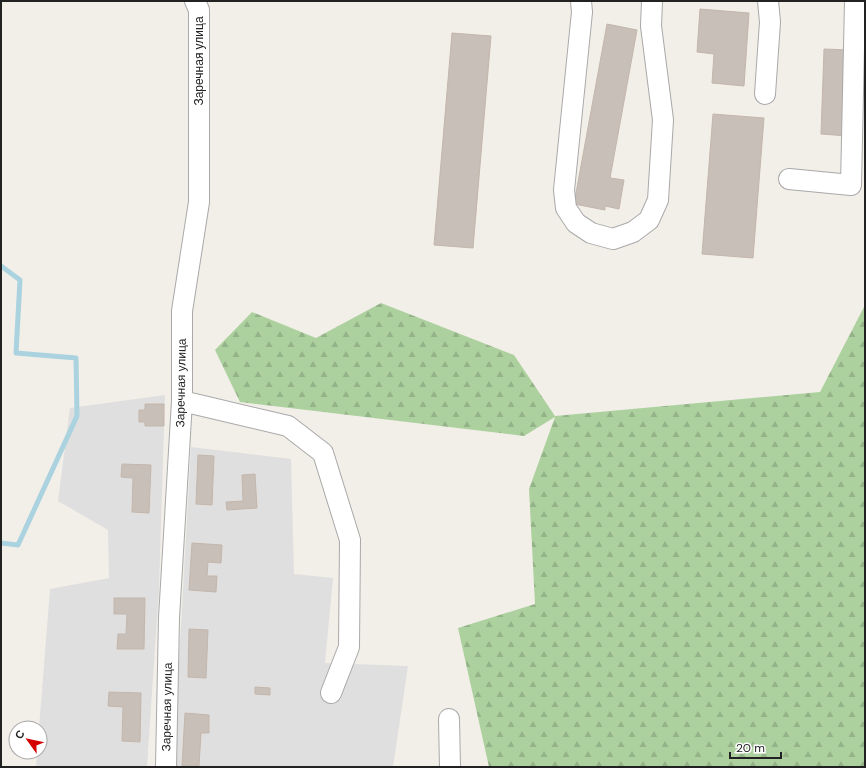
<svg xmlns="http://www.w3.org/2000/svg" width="866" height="768" font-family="'DM Sans',sans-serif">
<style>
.residential{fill:#e0dfdf}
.forest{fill:url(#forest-firs)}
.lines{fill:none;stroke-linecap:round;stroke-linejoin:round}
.stream{stroke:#aad3df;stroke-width:5}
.building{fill:#c7bfb8;stroke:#c4b6ab}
.minor-casing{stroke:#a9a9a9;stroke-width:22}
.minor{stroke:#fff;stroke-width:20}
.labels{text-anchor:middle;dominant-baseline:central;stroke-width:3;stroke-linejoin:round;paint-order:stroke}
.street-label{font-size:12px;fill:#222;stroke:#fff}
</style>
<defs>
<pattern id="forest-firs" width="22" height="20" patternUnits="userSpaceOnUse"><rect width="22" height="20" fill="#add19e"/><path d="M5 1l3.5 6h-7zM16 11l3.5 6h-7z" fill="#95b388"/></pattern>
</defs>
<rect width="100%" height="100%" fill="#f2efe9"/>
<!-- residential -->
<path class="residential" d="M165 395 159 589 147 767H36L37 752H40L39 728 50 589 109 578 108 530 58 501 70 408Z
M191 447 291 459 294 574 333 578 325 663 408 666 393 767H173Z"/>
<!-- forest -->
<path class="forest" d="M381 303 514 355 555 416 820 392 865 305V767H489L458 628 535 604 529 489 555 417 524 436 240 402 215 350 252 312 316 338Z"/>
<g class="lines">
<!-- stream -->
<path class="stream" d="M1 266 20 280 16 353 76 358 77 416 18 545 1 543"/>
</g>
<!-- building -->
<path class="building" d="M700 9 749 13 744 86 712 83 714 54 697 52Z
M607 24 637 30 610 178 624 180 619 209 605 206V210L574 204Z
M452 33 491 36 473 248 434 245Z
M824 49 851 50 848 136 821 134Z
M713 114 764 118 753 258 702 254Z
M145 404H164V426H145V422H139V410H145Z
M198 455 214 456 212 505 196 504Z
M122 464 151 465 149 513 132 512 133 478 121 477Z
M255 474 257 508 227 510 226 502 243 501 242 475Z
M192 543 222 545 221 563 208 562 207 576H217L216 592 189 590Z
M114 598H145L144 649H117L118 634H126L127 614H114Z
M189 629 208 630 206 678 188 677Z
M255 687 270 688V695L255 694Z
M109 692 141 693 140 742 122 741 123 707 108 706Z
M185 713 209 715V733H201L199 766H182Z"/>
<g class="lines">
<defs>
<path id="minor" d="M581 1 582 12 564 190 566 208 576 223 591 233 613 239 633 232 649 220 658 200 663 120 651 26 652 1
M765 94 770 22 768 1
M789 179 851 185 855 1
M182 401 288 426 323 453 350 540 349 647 331 693
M449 719 450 767
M166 767 169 618 182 401V311L199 202V10L195 1"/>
</defs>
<!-- minor casing -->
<use href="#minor" class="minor-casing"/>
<!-- minor -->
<use href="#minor" class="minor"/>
</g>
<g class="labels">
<!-- street labels -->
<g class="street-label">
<text transform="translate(199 61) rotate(-90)">Заречная улица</text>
<text transform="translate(181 383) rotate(-89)">Заречная улица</text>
<text transform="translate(167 707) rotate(-89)">Заречная улица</text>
</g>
</g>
<!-- border -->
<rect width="866" height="768" fill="none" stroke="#222222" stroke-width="4"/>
<!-- north arrow -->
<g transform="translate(28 740) rotate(303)"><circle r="19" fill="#ffffff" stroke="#a7a7a7"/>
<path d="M0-3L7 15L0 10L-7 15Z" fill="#d40000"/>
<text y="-6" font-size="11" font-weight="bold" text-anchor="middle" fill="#222222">С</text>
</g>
<!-- scale -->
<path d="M730 752v6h51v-6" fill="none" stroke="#222222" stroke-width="2"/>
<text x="736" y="752" font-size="12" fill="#222222" stroke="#ffffff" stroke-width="3" paint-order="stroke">20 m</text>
</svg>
